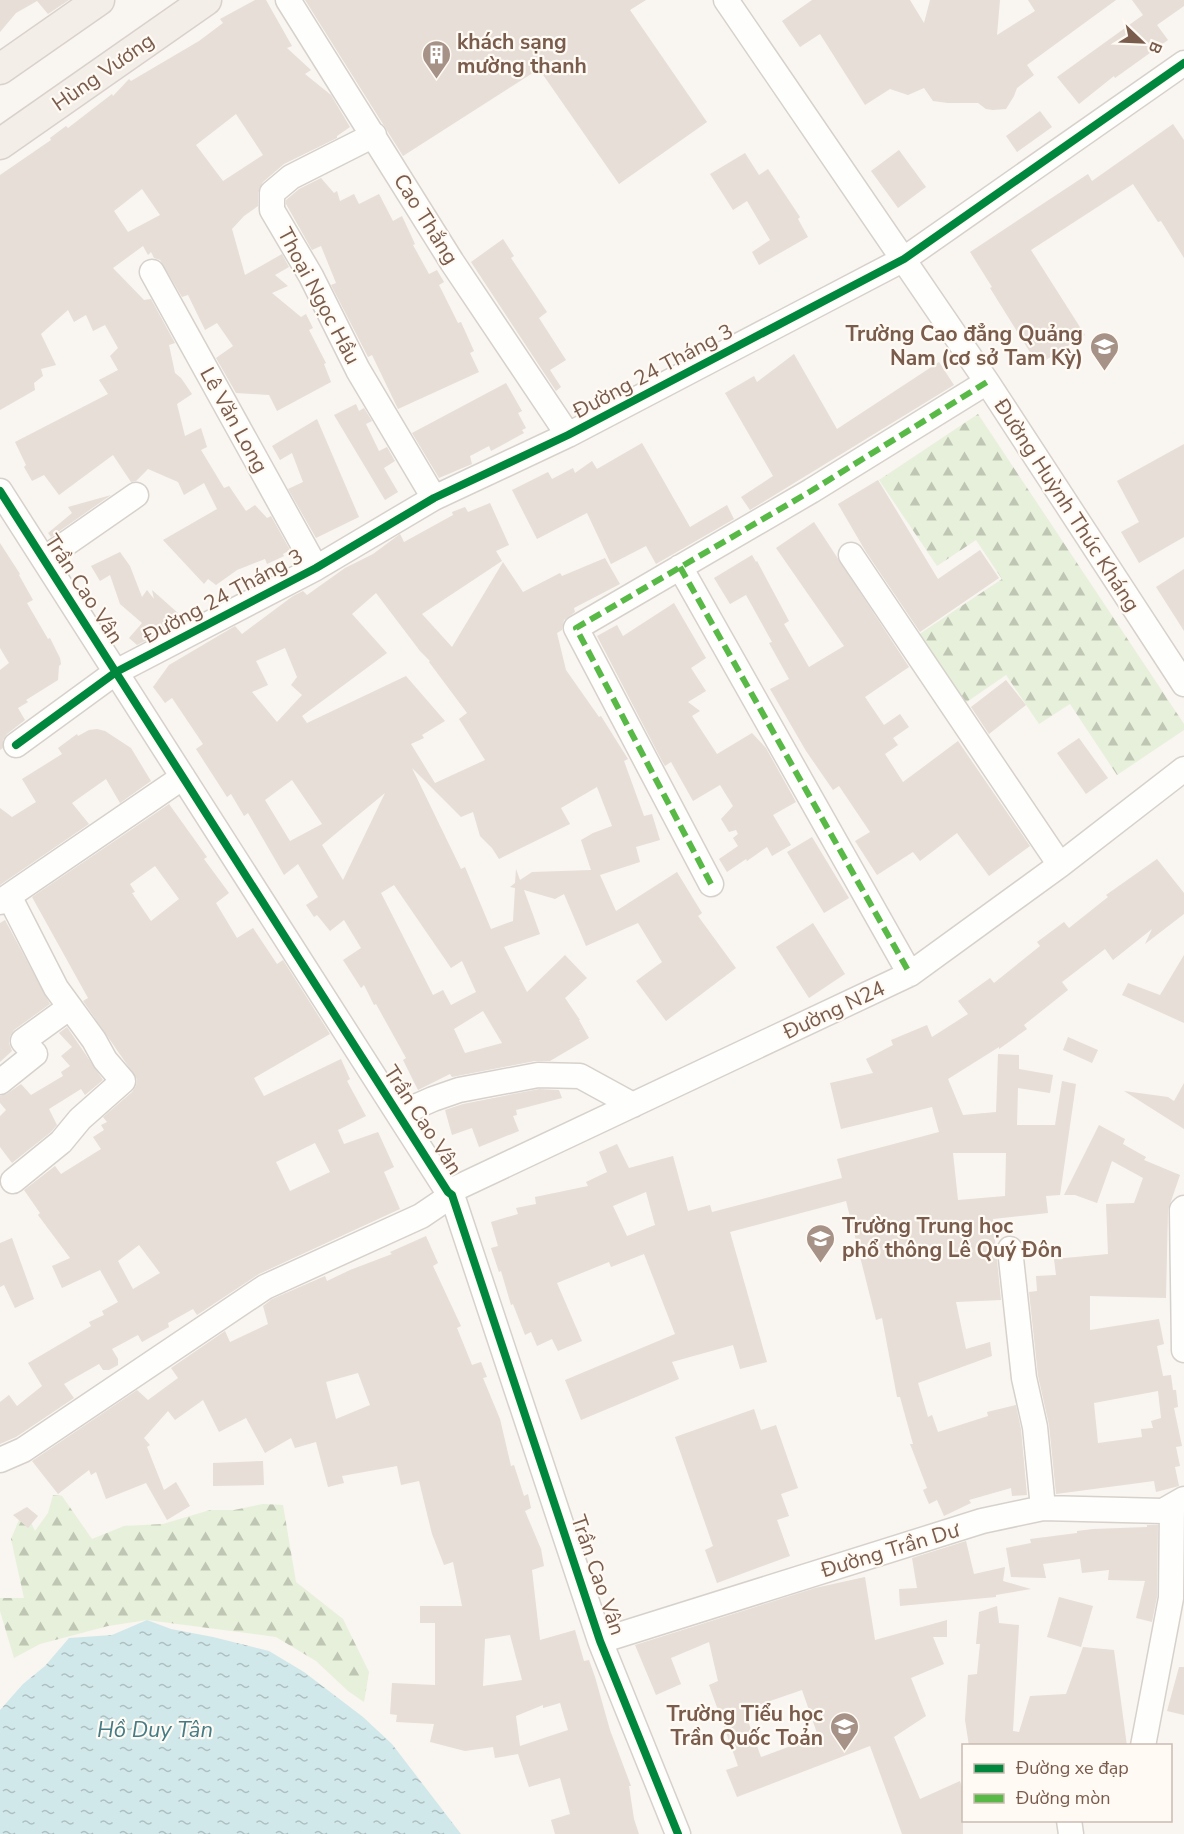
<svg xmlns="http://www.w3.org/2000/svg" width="1184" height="1834" font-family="'Nunito Sans',sans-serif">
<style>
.forest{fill:url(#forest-firs)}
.water{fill:url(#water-ripples)}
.building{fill:#e6ded7;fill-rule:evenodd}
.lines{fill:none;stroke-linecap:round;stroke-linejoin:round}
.minor-casing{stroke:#d7d1cb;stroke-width:27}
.major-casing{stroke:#dad1cc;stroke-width:33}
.minor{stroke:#fefefd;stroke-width:24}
.major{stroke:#f3eee8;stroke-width:30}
.quiet{stroke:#58b947;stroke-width:6;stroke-dasharray:12 6;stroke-linecap:butt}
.cycleway-casing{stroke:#fffaf3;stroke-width:11}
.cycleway{stroke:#00873e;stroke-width:8}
.labels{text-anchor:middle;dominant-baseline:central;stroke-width:4.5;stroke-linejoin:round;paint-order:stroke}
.poi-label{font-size:21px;font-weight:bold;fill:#7a5c4d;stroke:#fffaf3;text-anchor:start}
.street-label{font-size:21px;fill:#7a5c4d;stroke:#fffaf3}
.water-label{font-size:22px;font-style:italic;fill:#437c86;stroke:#fffaf3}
</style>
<defs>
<pattern id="forest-firs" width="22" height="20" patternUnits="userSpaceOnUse" patternTransform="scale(1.5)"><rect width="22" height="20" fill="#e7f0db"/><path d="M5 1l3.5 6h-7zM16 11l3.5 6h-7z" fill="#c0c6b4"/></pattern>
<pattern id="water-ripples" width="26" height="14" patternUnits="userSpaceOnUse" patternTransform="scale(1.5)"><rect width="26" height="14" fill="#d0e8ea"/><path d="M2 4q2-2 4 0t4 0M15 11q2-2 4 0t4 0" fill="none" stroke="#aebfc0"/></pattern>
</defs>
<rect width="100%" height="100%" fill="#f9f5f0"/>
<!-- forest -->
<path class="forest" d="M978 414 1184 724V730L1117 775 1070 704 1039 724 1006 675 958 708 912 639 1002 579 976 540 937 566 879 480Z
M53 1495 62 1496 92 1539 124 1526 163 1524 210 1510H234L263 1504 283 1505 296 1582 343 1619 369 1672 364 1702 348 1691 316 1661 276 1637 147 1620 108 1626 40 1644 14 1658 0 1611V1598H24L11 1539 24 1508 35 1531 48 1513Z"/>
<!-- water -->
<path class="water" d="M147 1620 171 1629 213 1637 269 1651 304 1672 363 1717 392 1744 461 1834H0V1710L23 1684 45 1666 69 1638 112 1635Z"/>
<!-- building -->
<path class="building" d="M0 0H69L48 14 37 1 16 13 0 32Z
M255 0H266L292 46 287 48 311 70 305 74 331 95 350 127 337 136V138L284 164 263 182 258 193V206L244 216 232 229 245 275 282 254 289 267 275 275 288 286 272 293 301 317 306 314 313 328 309 330 326 363 324 364 331 382 277 411 269 395 236 393 216 358 233 346 217 323 205 330 188 295 182 297 160 260 154 258 151 252 148 255 143 246 113 268 144 300 151 299 175 343 169 345 175 373 181 378 192 394 177 404 185 436 201 428 207 447 201 450 224 488 229 486 246 511 255 505 267 518 271 516 290 550 283 554 284 556 267 564 265 559 237 570 216 585 208 579 204 584 163 540 217 509 204 483 184 495 178 482 148 469 136 481 131 482 113 455 59 495 44 475 32 481 24 467 26 465 15 442 108 394 99 380 118 370 110 356 118 348 105 325 93 331 86 315 74 322 68 310 41 334 56 365 41 369 43 376 34 383 35 390 0 410V175L51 140 50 138 66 126 68 128 112 94 113 96 129 79 131 81 199 41 223 23 220 19ZM236 114 263 155 223 181 196 145ZM142 189 160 215 128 232 114 211Z
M305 0H646L630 10 707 122 619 184 539 69 403 156Z
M812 0H910L924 23 930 0H1000L997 35 1035 11 1028 0H1116L1027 65 1034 75 1017 88 1014 96 1006 109 993 110 986 109 978 103H948L933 101 924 88 908 95 890 89 865 105 820 34 800 47 782 21Z
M1132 0H1184V6L1157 25 1168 40 1115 78 1114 76 1079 104 1057 77 1143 15Z
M1040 111 1052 127 1017 152 1006 136Z
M1173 124 1184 140V258L1161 221 1158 222 1133 184 1031 250 1085 335 1038 365 990 288 992 287 970 252 1088 174 1092 181Z
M899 150 926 187 898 208 871 171Z
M745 153 759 175 768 169 800 217 798 219 808 237 759 265 752 252 770 240 747 201 733 210 710 174Z
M321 178 334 193 337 191 340 201 354 194 359 204 379 194 393 221 402 216 415 244 413 245 429 274 437 270 444 282 439 285 458 323 461 322 474 351 470 353 479 372 398 409 372 355 368 357 331 285 336 283 321 246 312 250 286 204V200L299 189Z
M503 239 514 256 511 258 547 312 539 318 566 360 550 370 561 387 556 391 471 262Z
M794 354 837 429 939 362 954 385 750 510 741 497 773 476 725 393 754 376 757 382Z
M506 383 522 411 518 413 526 428 522 430 524 433 491 451 489 446 470 456 472 464 439 478 412 433Z
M356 404 359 411 364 408 372 421 366 424 379 451 387 447 395 461 384 468 398 492 385 500 334 415Z
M317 419 359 517 316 538 288 489 303 482 292 453 280 460 272 446Z
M642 443 690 527 727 505 734 519 656 564 646 546 611 564 587 513 537 539 512 490 548 472 552 479 573 468 575 473 592 461 597 469Z
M1184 444V537L1139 563 1121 532 1139 522 1117 481Z
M878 480 938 579 980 550 999 578 920 632 866 552 838 504Z
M111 495 51 537 48 533 72 513 68 507Z
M490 503 509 545 496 551 502 561 422 614 452 647 503 562 523 592 560 573 562 576 605 558 620 584 574 608 575 612 564 620 562 630 557 633 566 670 599 717 601 716 628 759 624 761 644 816 652 814 660 840 636 847 640 862 600 875 616 911 677 872 702 913 698 916 736 968 666 1021 636 981 662 962 638 923 586 946 564 894 555 899 524 890 540 934 504 947 527 992 565 955 587 978 565 998 580 1020H579L589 1038 550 1061H535L452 1077 450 1074 418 1090 403 1060 406 1058 376 1004 374 1005 364 985 361 988 343 960 361 948 344 920 330 931 317 915 314 917 306 905 318 897 298 864 284 875 248 813 244 816 231 794 227 797 196 749 203 744 172 698 165 703 153 687 169 665 235 626 242 634 293 596 303 591 307 595 345 568 373 554 400 534 404 542 453 515 452 512 465 507 468 512ZM376 593 420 651 430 661 429 662 467 713 459 719 485 760 435 783 411 744 424 738 422 735 445 721 406 676 307 723 302 716 387 653 352 614ZM285 648 297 677 291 685 302 695 277 722 252 692 268 685 256 661ZM412 768 461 817 473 812 480 836 492 848 499 859 570 824 561 808 597 787 612 826 593 833 581 840 591 870 532 872 520 880 516 869 515 883 510 887 515 888 513 921 491 929 465 867 461 869ZM292 780 322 824 290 841 265 800ZM385 793 343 880 322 845ZM394 885 451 968 462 961 476 992 451 1005 443 990 433 995 381 893ZM483 1011 502 1043 465 1053 454 1029Z
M814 522 909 667 865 697 884 725 900 714 909 727 893 738 898 745 885 754 903 782 958 741 1030 846 989 876 957 833 920 861 913 852 877 875 855 841 870 832 839 786 833 790 806 751 770 689 789 679 769 643 772 642 746 595 730 604 714 578 752 555 756 562 757 561 789 621 784 624 809 667 844 646 776 548Z
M0 543 20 574 19 575 33 600 27 603 48 639 50 638 60 658 61 664 59 666 58 680 26 700 28 702 18 708 25 720 7 734 3 740V748L0 750V670L9 663 0 648Z
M120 552 130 566 142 597 147 590 154 599 152 590 178 613 161 633 137 645 129 638 142 623 120 604 110 575 100 581 91 566Z
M1184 569V631L1156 587Z
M674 603 706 658 691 668 706 691 688 702 700 711 692 716 717 754 752 733 766 748 796 802 773 815 791 845 772 856 767 847 747 861 746 859 727 872 719 859 738 846 733 838 738 834 736 830 729 832 721 819 733 806 720 785 693 801 671 762 665 766 662 761 597 636 617 625 623 636Z
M1006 680 1026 705 989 734 971 707Z
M97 729 105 731 131 748 151 781 120 803 106 779 72 803 89 824 0 885V808L12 817 36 802 22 779 62 754 58 748 77 734 78 736 89 730Z
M1079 738 1108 778 1086 794 1057 753Z
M169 804 207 857 204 859 229 893 216 903 237 938 253 928 277 964 283 960 330 1034 254 1078 264 1096 341 1059 350 1079 347 1081 366 1116 338 1130 344 1144 378 1132 394 1167 384 1172 400 1209 259 1274 197 1315 193 1309 168 1323 169 1327 142 1342 138 1335 112 1349 118 1359V1365L109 1370H103L99 1364 64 1384 74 1398 16 1437 0 1444V1402L9 1395 17 1406 42 1386 28 1363 91 1326 89 1322 104 1315 102 1311 118 1302 100 1270 62 1288 52 1266 70 1258 38 1215 40 1213 24 1190 55 1166 61 1174 101 1149 93 1137 104 1130 101 1125 107 1122 103 1117 132 1092 136 1086 137 1079 83 1001 88 998 32 897ZM155 866 179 899 151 921 132 893 135 892 130 884ZM315 1143 330 1172 290 1191 276 1162ZM139 1245 160 1273 133 1289 118 1261Z
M812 837 849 898 824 913 787 852Z
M1157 859 1184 893V914L1145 944 1152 929 1113 960 1105 949 1062 982 1068 990 1024 1025 1027 1029 999 1049V1047L948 1079 963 1115 996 1112 998 1054 1019 1055V1069L1053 1075 1050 1093 1018 1088 1017 1125H1055L1062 1081 1076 1084 1060 1195 1046 1196 1048 1213 993 1219 1001 1300 956 1302 966 1349 990 1342 992 1356 918 1383 928 1417 932 1415 938 1432 988 1416 987 1412 1016 1405 1021 1429 1027 1495 1012 1496 1011 1488 969 1500 971 1503 944 1516 937 1500 929 1504 923 1490 927 1488 910 1444H913L900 1397H897L882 1318 876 1320 846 1201 730 1232 767 1362 740 1369 733 1345 672 1362 679 1379 581 1420 565 1380 675 1334 644 1254 611 1267 609 1262 557 1283 582 1341 558 1351 552 1339 537 1346 531 1332 525 1335 513 1304 511 1305 501 1271 499 1272 491 1248 498 1246 491 1222 518 1214 516 1208 536 1204 535 1197 588 1186 586 1182 607 1172 599 1152 617 1144 629 1168 673 1156 688 1211 710 1205 712 1212 842 1178 837 1159 939 1132 932 1107 841 1129 830 1083 873 1073 866 1059 893 1045 891 1040 927 1025 932 1037 968 1014 958 1001 990 978 994 983 1040 946 1037 942 1064 922 1069 928 1108 897 1106 895ZM953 1153H1006L1005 1196 958 1200ZM646 1192 655 1225 627 1236 613 1206Z
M5 920 50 1004 14 1030 10 1036 9 1043 12 1051 0 1062V923Z
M813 923 845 974 809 998 776 947Z
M1184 955V1023L1122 995 1128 983 1160 995Z
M67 1027 103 1080 85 1095 81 1089 49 1109 57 1125 51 1132 12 1163 0 1147V1116L6 1110 0 1103V1096L8 1093 21 1084 31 1095 63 1076 61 1072 70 1066 61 1056 72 1047 59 1033Z
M1068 1037 1098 1050 1092 1063 1063 1050Z
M1184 1083V1129L1124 1091 1168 1097 1174 1101Z
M539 1089 559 1090 562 1098 516 1110 517 1115 513 1116 519 1131 479 1147 472 1128 452 1135 445 1110 463 1104Z
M1099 1125 1125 1139 1123 1144 1146 1157 1144 1160 1180 1175 1168 1210 1166 1298 1090 1296V1330L1159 1319 1164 1344 1157 1346 1163 1376 1171 1375 1173 1390H1176L1178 1407 1174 1408 1182 1446 1176 1447 1180 1466 1175 1467 1179 1486 1156 1492 1154 1481 1056 1494 1049 1425 1038 1376 1029 1292 1037 1291 1036 1276 1056 1275 1054 1259 1108 1254 1106 1204 1134 1203 1143 1178 1112 1161 1097 1203 1075 1195H1064ZM1158 1391 1161 1418 1151 1421 1153 1428 1141 1429 1142 1437 1098 1443 1094 1403Z
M426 1236 438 1263 433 1266 461 1326 457 1328 472 1365 481 1362 487 1377 483 1378 500 1419 511 1466 514 1465 524 1496 528 1494 531 1508 525 1511 541 1549 544 1566 532 1570 540 1640 575 1630 584 1661 589 1660 595 1677 610 1730 631 1786H629L634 1819 639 1834H555L551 1820 570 1814 560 1778 529 1787 518 1754 495 1758 493 1747 465 1751 430 1742 434 1724 396 1722 397 1715 390 1714 392 1683 435 1685V1623H420V1606H462L453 1562 444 1565 432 1534 419 1481 401 1485 397 1466 342 1476 344 1483 328 1487 316 1442 295 1448 291 1438 265 1453 246 1418 219 1432 203 1400 175 1420 168 1411 144 1438 150 1445 147 1447 164 1490 176 1482 190 1506 167 1520 146 1483 106 1499 96 1472 91 1475 89 1470 58 1494 32 1461 137 1390 148 1400 178 1378 171 1368 225 1331 230 1342 268 1324 263 1306 272 1299 325 1276 327 1281 350 1270 392 1254 390 1252ZM358 1373 370 1405 336 1419 326 1382ZM510 1635 522 1680 483 1686 485 1639ZM560 1703 568 1730 520 1746 516 1716 543 1705V1708Z
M12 1238 34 1299 15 1308 4 1285 0 1287V1243Z
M754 1409 761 1430 776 1425 798 1488 781 1494 789 1516 777 1520 790 1556 717 1583 705 1550 713 1546 675 1437Z
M263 1461 264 1485 213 1486V1463Z
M27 1507 38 1516 28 1528 13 1515Z
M1147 1525H1158L1157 1597 1152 1622 1136 1618 1145 1581 1108 1580 1109 1570 1082 1573 1080 1559 1043 1564 1046 1578 1011 1577 1006 1548 1031 1543 1030 1539 1077 1533V1531L1093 1529 1147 1527Z
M966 1541 974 1574 1005 1567 1003 1581 1031 1589 996 1595V1597L900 1606 899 1589 917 1588 912 1558Z
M865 1577 875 1640 947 1620V1637H933L944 1664 911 1678 926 1716 894 1737 920 1799 960 1781 963 1790V1834H902L870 1746 737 1797 726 1770 738 1766 709 1685 718 1681 709 1642 671 1658 681 1684 656 1695 635 1645 815 1588ZM802 1690 818 1736 761 1757 744 1710Z
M1059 1597 1093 1606 1081 1647 1047 1637Z
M997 1606 999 1623 1019 1625 1013 1731 1019 1732 1030 1696 1066 1694 1083 1647 1114 1650 1127 1746H969L965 1720 968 1675 977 1674 980 1644H976L979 1612Z
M1179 1667H1184V1715L1167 1711Z"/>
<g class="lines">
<defs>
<path id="minor" d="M288 0 452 262 568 435
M726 0 987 382 1184 684
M374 135 291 177 272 193V210L311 276 358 370 434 498
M152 272 316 568
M0 491 448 1192 452 1195 600 1641 678 1834
M851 555 1060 865
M44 559 136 495
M680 567 910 974
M16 745 116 672 316 568 434 498 568 435 904 259 1184 63
M711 884 576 628 811 491 987 382
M9 896 56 988 94 1040 105 1060 123 1081 80 1119 61 1142 13 1181
M0 902 183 777
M0 1082 35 1054 23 1041 70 1007
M399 1114 433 1099 459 1090 538 1075 580 1076 633 1105
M448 1192 910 974 1060 865 1184 769
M1184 1208 1182 1210 1184 1350
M1010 1249 1024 1378 1035 1427 1043 1508
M0 1460 23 1450 265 1287 421 1216 452 1195
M600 1641 982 1521 1043 1508 1163 1511 1184 1499
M1143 1746 1171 1598 1172 1507
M1069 1820 1071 1834"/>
<path id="major" d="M0 69 99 0
M0 144 206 0"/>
</defs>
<!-- minor casing -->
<use href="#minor" class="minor-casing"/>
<!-- major casing -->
<use href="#major" class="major-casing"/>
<!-- minor -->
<use href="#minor" class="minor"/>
<!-- major -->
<use href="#major" class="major"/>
<!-- quiet -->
<path class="quiet" d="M680 567 910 974
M711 884 576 628 811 491 987 382"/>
<defs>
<path id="cycleway" d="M0 491 448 1192 452 1195 600 1641 678 1834
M16 745 116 672 316 568 434 498 568 435 904 259 1184 63"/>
</defs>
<!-- cycleway casing -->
<use href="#cycleway" class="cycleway-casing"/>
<!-- cycleway -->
<use href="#cycleway" class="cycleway"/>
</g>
<!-- icons -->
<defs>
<symbol id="building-pin" viewBox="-11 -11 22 30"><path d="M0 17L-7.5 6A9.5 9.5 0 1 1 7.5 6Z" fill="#a69286" stroke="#fffaf3"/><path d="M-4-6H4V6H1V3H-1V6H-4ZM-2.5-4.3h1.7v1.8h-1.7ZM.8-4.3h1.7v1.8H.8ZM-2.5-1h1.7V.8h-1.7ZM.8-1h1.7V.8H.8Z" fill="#fff"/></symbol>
<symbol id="university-pin" viewBox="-11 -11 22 30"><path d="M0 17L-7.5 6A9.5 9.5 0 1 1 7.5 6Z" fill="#a69286" stroke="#fffaf3"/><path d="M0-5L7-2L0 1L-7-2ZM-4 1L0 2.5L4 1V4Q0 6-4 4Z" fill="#fff"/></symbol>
<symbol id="school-pin" viewBox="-11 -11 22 30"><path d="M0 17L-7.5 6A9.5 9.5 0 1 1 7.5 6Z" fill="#a69286" stroke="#fffaf3"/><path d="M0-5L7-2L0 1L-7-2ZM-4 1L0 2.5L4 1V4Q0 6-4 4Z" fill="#fff"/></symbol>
</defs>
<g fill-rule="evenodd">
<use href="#building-pin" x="420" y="38" width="33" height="45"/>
<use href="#university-pin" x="1088" y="330" width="33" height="45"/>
<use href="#school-pin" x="804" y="1222" width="33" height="45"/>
<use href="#school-pin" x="828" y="1710" width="33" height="45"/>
</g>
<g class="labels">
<!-- poi labels -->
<g class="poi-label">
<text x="457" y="42">khách sạng<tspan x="457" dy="24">mường thanh</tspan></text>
<text x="1083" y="334" text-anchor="end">Trường Cao đẳng Quảng<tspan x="1083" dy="24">Nam (cơ sở Tam Kỳ)</tspan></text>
<text x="842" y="1226">Trường Trung học<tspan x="842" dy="24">phổ thông Lê Quý Đôn</tspan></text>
<text x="823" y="1714" text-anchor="end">Trường Tiểu học<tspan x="823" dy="24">Trần Quốc Toản</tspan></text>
</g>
<!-- street labels -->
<g class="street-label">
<text transform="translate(103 72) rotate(-35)">Hùng Vương</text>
<text transform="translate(426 219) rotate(58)">Cao Thắng</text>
<text transform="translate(319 296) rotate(62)">Thoại Ngọc Hầu</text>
<text transform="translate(653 371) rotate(-28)">Đường 24 Tháng 3</text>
<text transform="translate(234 420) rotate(61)">Lê Văn Long</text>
<text transform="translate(1067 505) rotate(57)">Đường Huỳnh Thúc Kháng</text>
<text transform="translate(84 589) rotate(57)">Trần Cao Vân</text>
<text transform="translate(223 596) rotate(-28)">Đường 24 Tháng 3</text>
<text transform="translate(834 1010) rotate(-25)">Đường N24</text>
<text transform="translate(423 1120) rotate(57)">Trần Cao Vân</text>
<text transform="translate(890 1550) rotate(-17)">Đường Trần Dư</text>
<text transform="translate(598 1575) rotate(71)">Trần Cao Vân</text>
</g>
<!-- water labels -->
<g class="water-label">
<text x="155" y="1730">Hồ Duy Tân</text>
</g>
</g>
<!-- legend -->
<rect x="962" y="1744" width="210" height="78" fill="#fffaf3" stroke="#cabbb1" stroke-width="1.5"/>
<rect x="974" y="1764" width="30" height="9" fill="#00873e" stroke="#cabbb1" stroke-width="1.5"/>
<text x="1016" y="1774" font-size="18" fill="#7a5c4d">Đường xe đạp</text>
<rect x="974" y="1794" width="30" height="9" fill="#58b947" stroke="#cabbb1" stroke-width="1.5"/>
<text x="1016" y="1804" font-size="18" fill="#7a5c4d">Đường mòn</text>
<!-- north arrow -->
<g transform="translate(1142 42) rotate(113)" stroke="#fffaf3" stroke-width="4.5" paint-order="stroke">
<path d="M0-4.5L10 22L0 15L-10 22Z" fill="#7a5c4d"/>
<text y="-9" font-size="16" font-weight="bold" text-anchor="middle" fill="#7a5c4d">B</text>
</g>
</svg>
